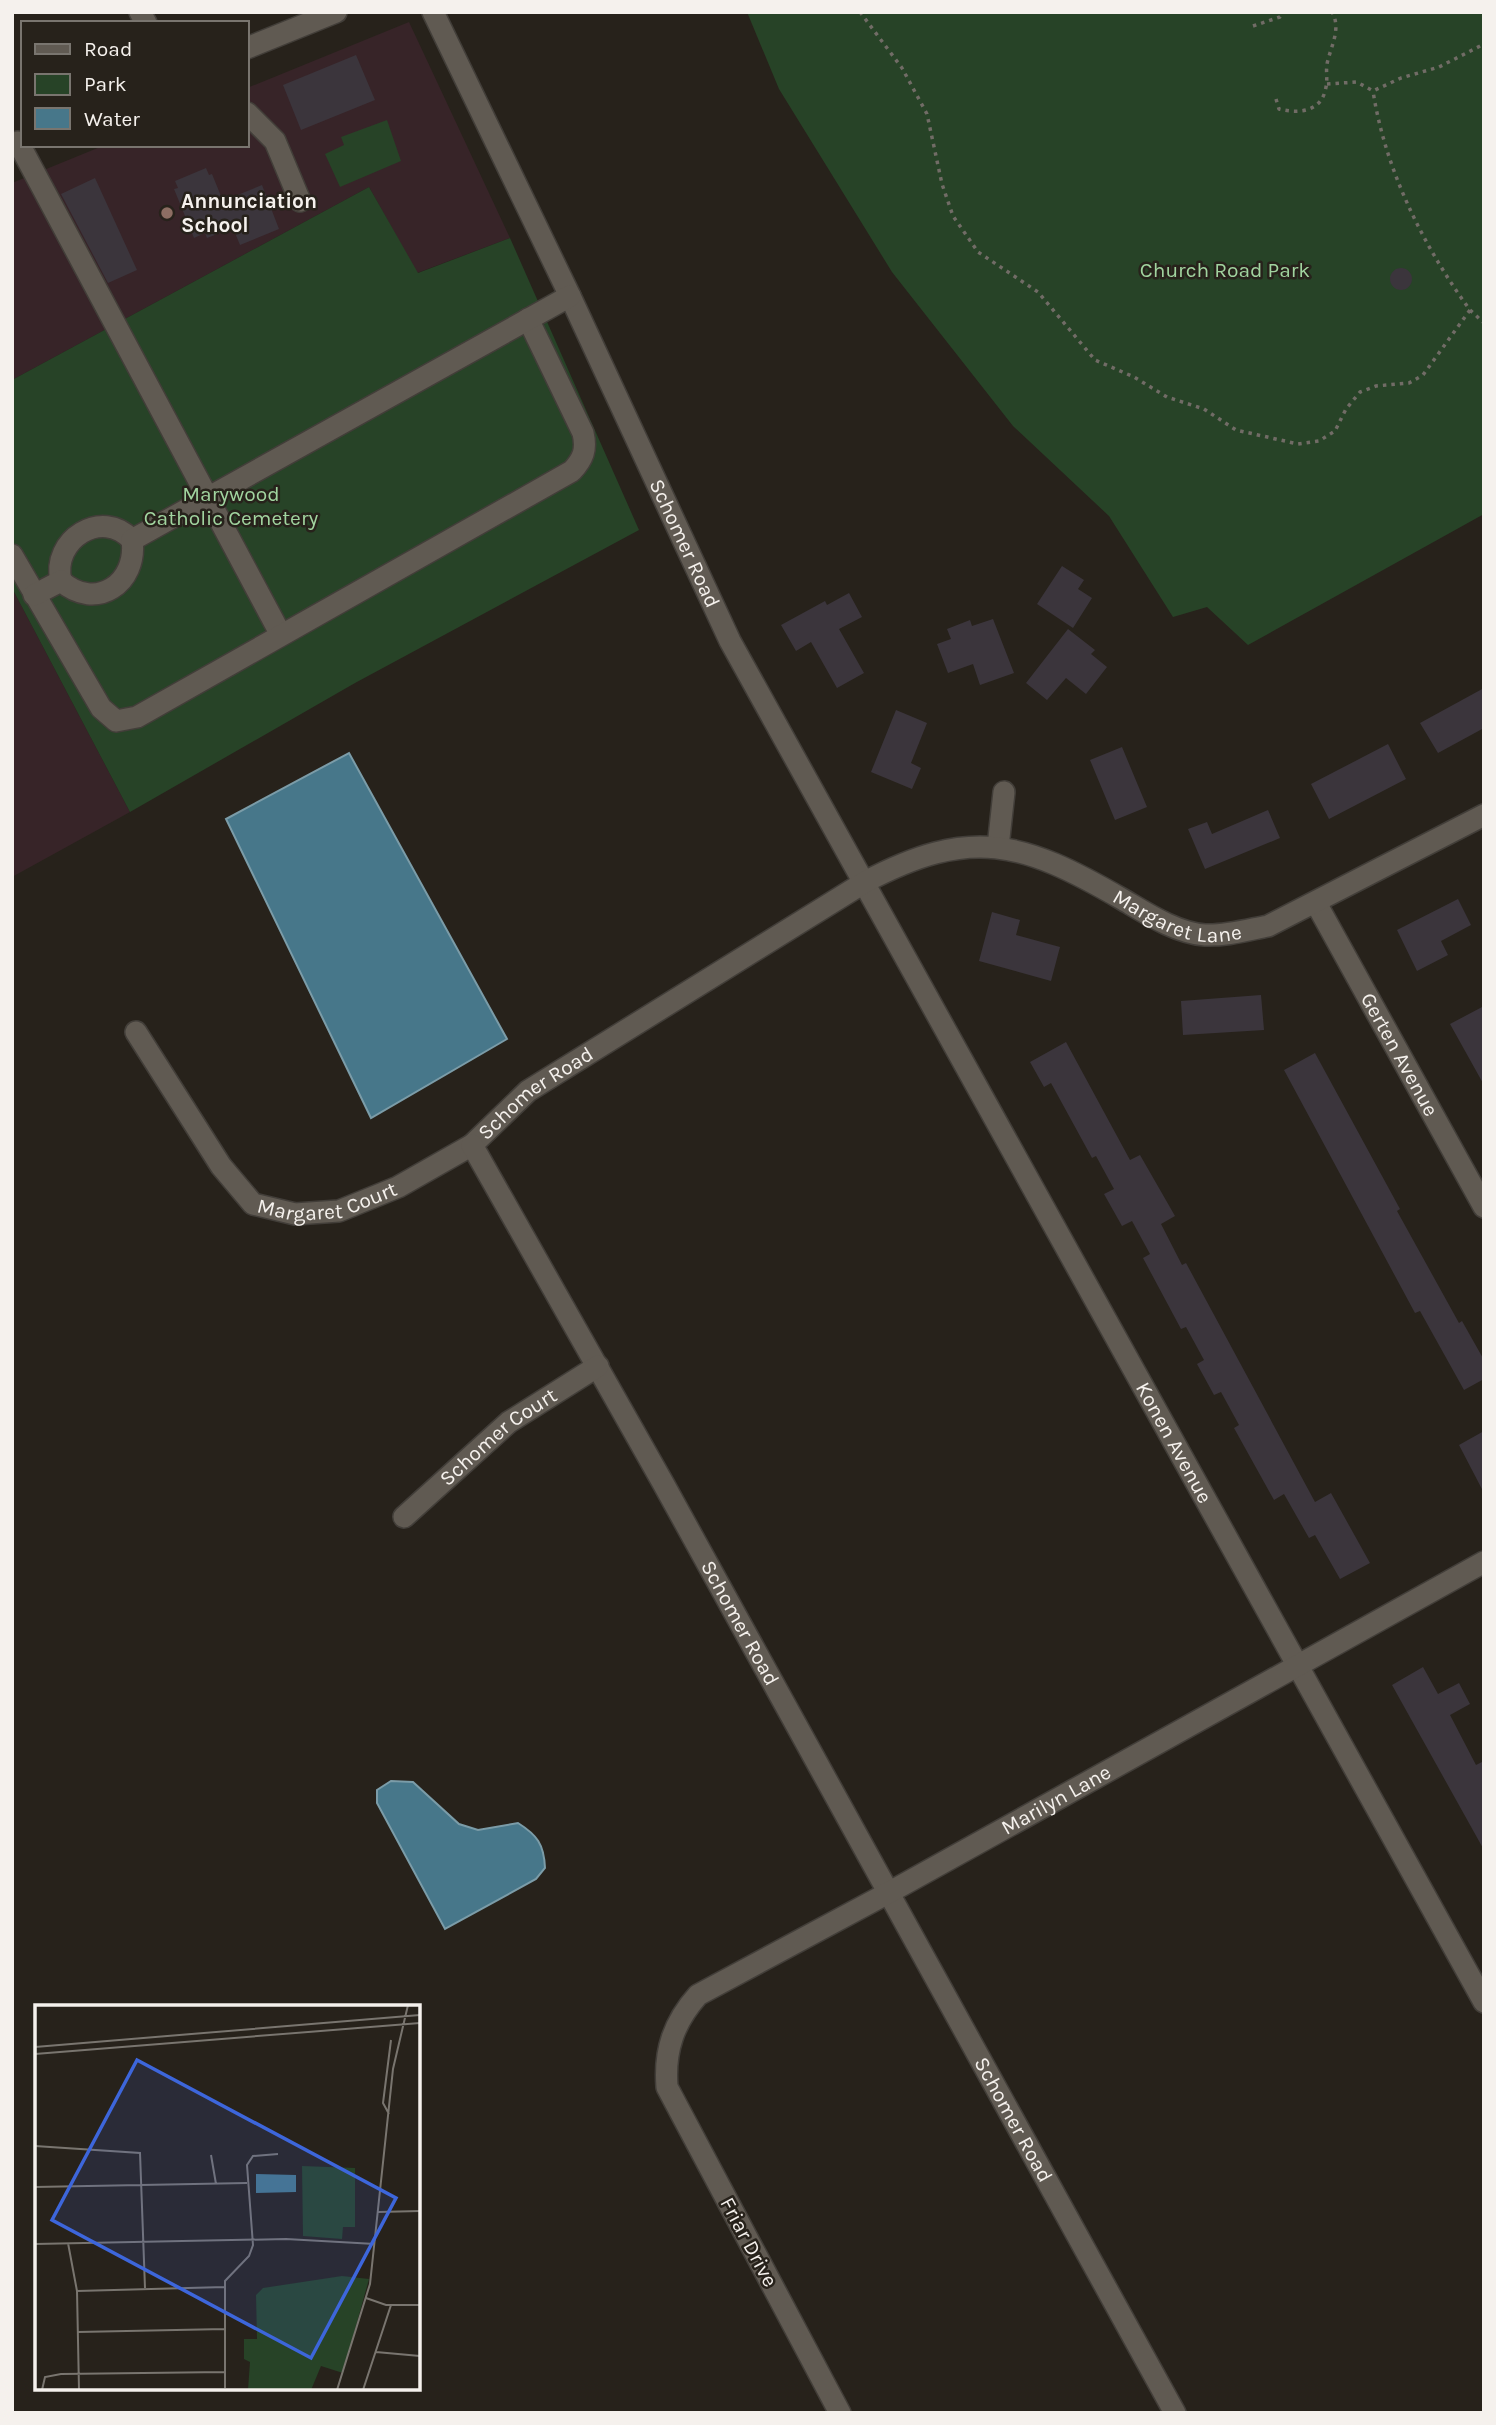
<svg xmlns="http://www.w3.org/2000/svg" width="1496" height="2425" font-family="Karla,sans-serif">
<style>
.education{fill:#372428}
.green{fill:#274327}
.water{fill:#47778a;stroke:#7b9ca8;stroke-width:2}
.building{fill:#3b353c}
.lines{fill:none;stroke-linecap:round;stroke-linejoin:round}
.minor-casing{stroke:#423e39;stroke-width:24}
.path{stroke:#716c66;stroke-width:3.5;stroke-dasharray:3.5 5;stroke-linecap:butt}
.minor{stroke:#605a52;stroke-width:21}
.education-dot{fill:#8d6e63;stroke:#27221b;stroke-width:2.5}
.labels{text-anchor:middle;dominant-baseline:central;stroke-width:5;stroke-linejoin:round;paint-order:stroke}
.poi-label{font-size:21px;font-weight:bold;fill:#f5f1ed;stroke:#27221b;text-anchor:start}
.park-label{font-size:21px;fill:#a1d49f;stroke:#27221b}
.street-label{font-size:21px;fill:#f5f1ed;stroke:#27221b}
.inset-road{fill:none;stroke:#79756f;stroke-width:2}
.view{fill:#3d66db;fill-opacity:0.15;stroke:#3d66db;stroke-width:3.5}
.inset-edge{fill:none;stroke:#f5f1ed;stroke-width:3.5}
</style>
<rect width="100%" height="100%" fill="#27221b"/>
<!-- education -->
<path class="education" d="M409 22 510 238 417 273 369 187 12 380V183L105 145H247V88Z
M12 588 130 812 12 877Z"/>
<!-- green -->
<path class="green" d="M747 12H1484V514L1248 645 1207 607 1173 617 1109 516 1013 426 892 272 779 89Z
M387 120 401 161 340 187 325 154 344 145 341 137Z
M369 187 418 273 510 238 639 530 355 683 130 812 12 588V380Z"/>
<!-- water -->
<path class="water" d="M349 753 507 1039 371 1118 226 819Z
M391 1781 413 1782 459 1824 478 1830 518 1823C537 1835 544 1844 545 1868L536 1879 445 1929 377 1803V1790Z"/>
<!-- building -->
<path class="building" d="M356 55 375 100 301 130 283 85Z
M206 168 209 175 212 174 223 201 262 185 279 229 240 245 233 228 207 238 205 233 194 238 174 189 178 188 175 181Z
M95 178 137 270 108 283 61 194Z
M1390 279a11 11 0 1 1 22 0a11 11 0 1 1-22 0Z
M1062 566 1084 580 1078 589 1092 598 1073 628 1037 604Z
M849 593 862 617 839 629 864 673 837 688 811 642 796 651 781 625 825 601 827 605Z
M993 619 1014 673 980 685 973 664 948 673 937 644 951 639 947 629 970 620 972 626Z
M1068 629 1095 650 1091 654 1107 667 1086 694 1066 678 1047 700 1026 683Z
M1484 688V728L1438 753 1420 723Z
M896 710 927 723 911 763 921 768 912 789 871 772Z
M1388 744 1406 779 1329 819 1311 784Z
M1122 747 1147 807 1115 820 1090 760Z
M1268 810 1280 838 1205 869 1188 829 1207 822 1212 834Z
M1458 899 1471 925 1441 941 1448 955 1417 971 1397 930Z
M992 912 1020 920 1016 935 1060 947 1051 981 979 961Z
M1261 995 1264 1030 1183 1035 1181 1001Z
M1484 1006V1085L1450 1024Z
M1066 1042 1130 1160 1140 1155 1175 1216 1161 1224 1182 1265 1186 1263 1315 1502 1331 1493 1370 1563 1340 1579 1315 1535 1309 1538 1284 1494 1274 1500 1234 1428 1239 1425 1221 1392 1214 1395 1197 1364 1204 1360 1186 1327 1181 1329 1143 1258 1150 1254 1132 1221 1122 1226 1104 1194 1114 1189 1096 1156 1092 1158 1051 1083 1044 1087 1030 1062Z
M1315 1053 1400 1209 1397 1211 1459 1323 1462 1321 1484 1360V1379L1464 1390 1420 1311 1415 1313 1284 1070Z
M1484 1431V1493L1459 1445Z
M1423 1667 1438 1694 1459 1683 1470 1704 1450 1715 1476 1765 1484 1761V1850L1392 1685Z"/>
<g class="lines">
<defs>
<g id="minor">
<path d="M140 12 146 23"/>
<path id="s1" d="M433 12 570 296 730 641 1484 2002"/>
<path d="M247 48 336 12"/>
<path d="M247 113 275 141 300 201"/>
<path d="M18 142 281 635"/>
<path d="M12 555 101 708 116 721 137 717 572 471C583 459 587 450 583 433L528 319"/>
<path d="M61 581C51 540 102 507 132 540"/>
<path d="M34 595 61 581C96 612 138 583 132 540L570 296"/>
<path d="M998 847 1004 792"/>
<path id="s2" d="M1316 903 1484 1207"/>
<path id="s3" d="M136 1032 221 1166 253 1204 295 1214 339 1211 398 1187 472 1145 528 1091 865 882C971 826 1022 841 1122 899 1146 913 1176 933 1205 935 1226 936 1247 930 1268 926L1484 815"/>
<path id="s4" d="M472 1145 663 1483 1175 2413"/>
<path id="s5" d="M404 1517 509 1422 598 1366"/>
<path id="s6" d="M840 2413 667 2087C664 2050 674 2022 698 1995L890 1892 1484 1562"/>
</g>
</defs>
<!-- minor casing -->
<use href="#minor" class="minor-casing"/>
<!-- path -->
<path class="path" d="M860 12 902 68 927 114 942 184 953 216 978 252 1038 292 1095 360 1134 377 1167 397 1204 409 1236 430 1298 444 1319 441 1335 431 1346 409 1360 392 1376 386 1409 383 1423 375 1470 310C1423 246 1385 169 1373 91
M1253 26 1280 17 1284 12
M1327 84 1357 82 1373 91 1401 78 1439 67 1484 44
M1276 99 1279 109C1299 114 1322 112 1326 87 1328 78 1325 69 1328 60 1332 44 1341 28 1332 12
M1470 310 1484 323"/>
<!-- minor -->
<use href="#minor" class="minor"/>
</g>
<!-- markers -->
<circle class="education-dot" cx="167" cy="213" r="7"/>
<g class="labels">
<!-- poi labels -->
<g class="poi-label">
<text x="181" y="201">Annunciation<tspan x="181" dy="24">School</tspan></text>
</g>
<!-- park labels -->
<g class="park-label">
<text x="1225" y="270">Church Road Park</text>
<text x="231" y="494">Marywood<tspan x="231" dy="24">Catholic Cemetery</tspan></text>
</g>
<!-- street labels -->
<g class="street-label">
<text stroke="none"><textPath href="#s1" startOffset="588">Schomer Road</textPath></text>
<text stroke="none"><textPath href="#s3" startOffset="1253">Margaret Lane</textPath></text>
<text stroke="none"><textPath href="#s2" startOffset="173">Gerten Avenue</textPath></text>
<text stroke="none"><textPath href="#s3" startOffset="527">Schomer Road</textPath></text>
<text stroke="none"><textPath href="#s3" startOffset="285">Margaret Court</textPath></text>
<text stroke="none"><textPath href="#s5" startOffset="124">Schomer Court</textPath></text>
<text stroke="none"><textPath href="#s1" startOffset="1612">Konen Avenue</textPath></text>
<text stroke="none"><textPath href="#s4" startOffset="548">Schomer Road</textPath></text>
<text stroke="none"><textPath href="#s6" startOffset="877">Marilyn Lane</textPath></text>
<text stroke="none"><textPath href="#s4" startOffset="1115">Schomer Road</textPath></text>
<text transform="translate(749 2242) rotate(62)">Friar Drive</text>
</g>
</g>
<!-- overview -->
<g transform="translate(35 2005)">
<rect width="385" height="385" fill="#27221b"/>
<path d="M267 161 320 163V222H308L307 234 268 231ZM307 271 334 274 308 368 286 361 276 385H213L215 357 209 354V334H222L221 290 228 283Z" fill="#274327"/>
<path d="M221 169 261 170V187L221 188Z" fill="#47778a"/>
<path class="inset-road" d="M0 42 385 10M0 49 385 18M354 109 348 98 356 35M0 141 105 148 110 283M176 150 181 179M0 182 212 178M343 207 385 206M33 238 42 286 44 385M0 239 251 234 340 239M42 286 190 282M331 293 351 300H385M43 327 190 324M341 347 385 351M190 383V276L214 251 218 240 212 160 218 151 243 149M7 385 10 372 26 369 190 367M302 385 335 279 358 64 373 0M328 385 356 300"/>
<path class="view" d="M102 55 361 193 276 353 17 215Z"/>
<rect width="385" height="385" class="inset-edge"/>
</g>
<!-- border -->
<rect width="1496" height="2425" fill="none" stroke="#f5f1ed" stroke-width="28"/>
<!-- legend -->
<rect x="21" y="21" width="228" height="126" fill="#27221b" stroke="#79756f" stroke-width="2"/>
<rect x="35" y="44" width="35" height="10" fill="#605a52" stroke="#79756f" stroke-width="2"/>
<text x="84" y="56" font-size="21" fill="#f5f1ed">Road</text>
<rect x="35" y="74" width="35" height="21" fill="#274327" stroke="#79756f" stroke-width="2"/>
<text x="84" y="91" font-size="21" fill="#f5f1ed">Park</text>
<rect x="35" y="108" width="35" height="21" fill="#47778a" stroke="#79756f" stroke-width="2"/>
<text x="84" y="126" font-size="21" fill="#f5f1ed">Water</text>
</svg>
